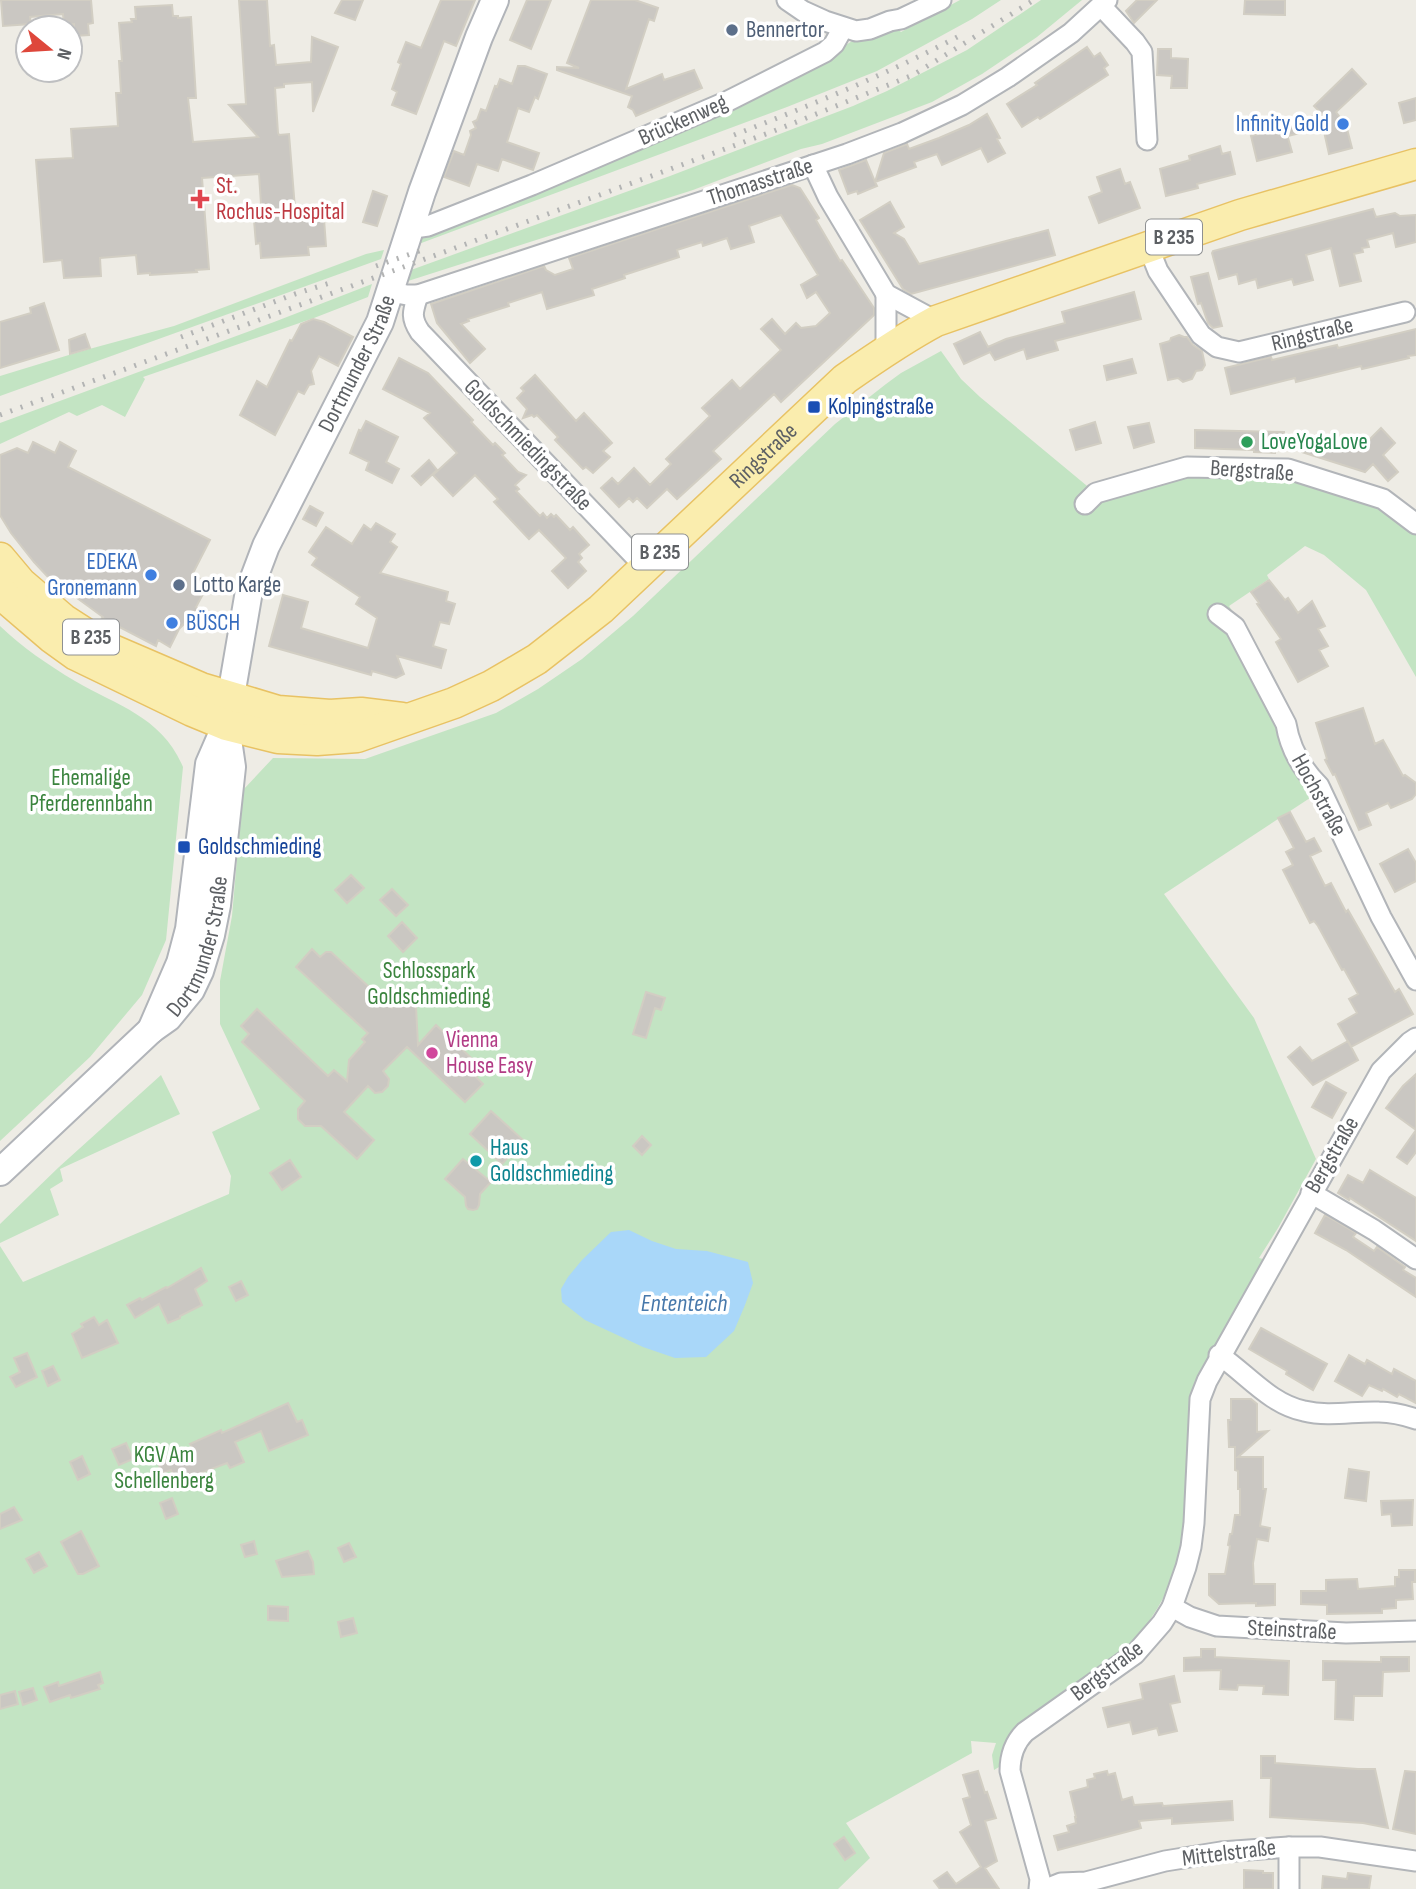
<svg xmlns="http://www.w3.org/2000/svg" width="1416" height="1889" font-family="'Sofia Sans Condensed',sans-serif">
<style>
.green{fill:#c3e4c3}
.water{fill:#a9d7f9}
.building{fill:#cac7c2;stroke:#d2cec3;stroke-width:2}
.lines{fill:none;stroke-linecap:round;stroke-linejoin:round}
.street-casing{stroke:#b2b5b9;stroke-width:23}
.secondary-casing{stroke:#b1b4b9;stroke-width:30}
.primary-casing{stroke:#e8c264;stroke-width:33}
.street{stroke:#fff;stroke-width:19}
.secondary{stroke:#fff;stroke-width:26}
.primary{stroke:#faedae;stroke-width:30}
.rail{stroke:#b3b4b4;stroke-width:5;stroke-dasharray:2 9;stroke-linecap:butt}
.service-dot{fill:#5c6f8a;stroke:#fff;stroke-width:2.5}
.shop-dot{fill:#3f7fe0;stroke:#fff;stroke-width:2.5}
.health-dot{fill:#e0444e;stroke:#fff;stroke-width:2.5}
.transit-dot{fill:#1a4fb4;stroke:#fff;stroke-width:2.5}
.leisure-dot{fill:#2e9e5b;stroke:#fff;stroke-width:2.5}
.hotel-dot{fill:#d1479c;stroke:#fff;stroke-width:2.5}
.culture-dot{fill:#0f9aa8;stroke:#fff;stroke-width:2.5}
.labels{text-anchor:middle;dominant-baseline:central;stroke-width:7;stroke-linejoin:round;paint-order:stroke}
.shield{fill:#fff;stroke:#8e9092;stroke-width:2}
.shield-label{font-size:21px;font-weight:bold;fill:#5d6064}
.service-label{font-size:23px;fill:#4e5e75;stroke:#fff;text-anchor:start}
.street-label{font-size:23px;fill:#5d6064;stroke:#fff}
.shop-label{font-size:23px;fill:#366cbe;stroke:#fff;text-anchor:end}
.health-label{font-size:23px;fill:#be3a42;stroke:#fff;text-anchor:start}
.transit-label{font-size:23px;fill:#164399;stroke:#fff;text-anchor:start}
.leisure-label{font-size:23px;fill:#27864d;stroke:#fff;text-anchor:start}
.park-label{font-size:23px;fill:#3b843e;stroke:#fff}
.hotel-label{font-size:23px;fill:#b23c85;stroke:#fff;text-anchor:start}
.culture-label{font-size:23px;fill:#0d838f;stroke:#fff;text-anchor:start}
.water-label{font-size:24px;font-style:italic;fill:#4778ab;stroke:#fff}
</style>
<rect width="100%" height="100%" fill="#eeece5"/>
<!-- green -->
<path class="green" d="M960 0H1001L972 19 877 71 787 107 416 245 418 237 829 55 854 40 898 29 901 32Z
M1041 0H1082L1037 37 982 74 932 102 822 144 801 149 693 190 408 281 411 270 670 176 853 106 887 91 967 50Z
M384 250 381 259 0 396V376L82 351 174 326 366 254Z
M372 284 368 297 314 318 143 377 145 379 125 417 102 405 77 416 69 412 0 444V423L274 322Z
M941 351 961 379 980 397 1104 500 1188 475 1287 478 1379 507 1416 535V677L1366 590 1324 555 1305 546 1267 575 1269 579 1229 606 1233 612 1223 613 1225 623 1282 730 1301 779 1306 788 1316 794 1164 894 1254 1018 1316 1159 1278 1228 1259 1258 1263 1259V1261L1195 1381C1189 1403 1189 1427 1188 1450 1186 1482 1189 1516 1182 1547 1174 1584 1154 1619 1129 1647L1012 1731 1004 1746 999 1767 994 1770 992 1755 996 1743 971 1741 972 1753 846 1823 870 1858 838 1889H0V1246L23 1282 229 1194 231 1176 212 1132 260 1109 220 1024V981L232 916 243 790 273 758 365 759 496 713 538 689 582 659 633 616 835 424 886 384 901 373Z
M0 626C22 647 48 665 75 681 118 706 162 717 183 767L166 940 142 995 90 1057 0 1141Z
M161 1075 180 1114 60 1169 63 1181 50 1189 59 1215 0 1243V1224L59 1167Z"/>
<!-- water -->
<path class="water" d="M629 1230 652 1241 676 1249 707 1251 748 1262 753 1283 745 1305 734 1331 706 1357 675 1358 643 1347 585 1320 562 1302 561 1289 568 1277 582 1260 611 1232Z"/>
<!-- building -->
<path class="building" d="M1 0H91L93 23 88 24 89 35 74 36V24L64 25 63 14 30 17 31 24 3 26Z
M239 0H267L270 46 274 45 276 65 311 62 312 37 338 47 313 112 312 82 284 84V87L275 88 278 133 279 135 289 134 296 221 324 219 326 246 308 247 309 255 261 258 260 243 256 244 254 220 262 219 259 174 202 178 209 269 196 270 197 272 150 275V273L138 274 136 255 100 258 101 276 64 278 62 260 44 262 36 160 73 158 71 129 118 126 116 93H121L119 61H122L119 23 132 22 131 19H136L135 7 172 5 173 16H178V18L191 17 196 98H188L193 142 258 137 229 105 246 104Z
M342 0H363L355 20 335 13Z
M441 0H475L456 46 444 41 416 114 392 105 397 92 392 89 401 64 398 62 406 42 421 48Z
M527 0H551L531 49 510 40Z
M591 0H635L658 8 654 21 649 19 626 89 662 74 664 80 694 70 702 88 636 116 633 110 628 107 632 96 557 70V67L579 68 567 63Z
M1137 0H1157L1134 23 1126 11Z
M1245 0H1285V15L1244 14Z
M1087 47 1094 57 1100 53 1108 65 1104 68 1108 75 1040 119 1038 117 1022 127 1007 104 1037 85 1035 83Z
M1158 49H1171V58L1188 59 1187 88H1171L1172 76 1157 75Z
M518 66H525L547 74 538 99 535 97 529 112 518 108 507 142 539 153 533 170 502 159 498 171 477 164 469 186 444 177 454 151 464 155 471 135 470 131 476 128 473 122 477 120 481 109 486 111 495 86 497 87 500 79 512 84Z
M1352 69 1366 84 1336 112 1346 125 1352 148 1329 154 1323 127 1288 136 1285 123 1322 114 1314 106Z
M1416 98V120L1404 123 1399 103Z
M987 114 1000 138 997 139 1005 153 988 162 981 148 942 165 937 154 914 162 916 167 875 182 877 186 858 194 857 191 848 194 839 170 866 160 875 182 884 153 907 144 909 149 939 138 969 125Z
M1285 127 1292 152 1257 161 1251 136Z
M1220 146 1222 154 1230 152 1235 174 1197 184 1198 188 1166 196 1160 169 1190 160 1189 156Z
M1120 169 1125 184 1130 182 1140 208 1099 223 1089 197 1102 192 1097 177Z
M792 185 800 188 819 218 816 220 840 261 842 260 874 308V315L781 402 774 394 713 451 721 459 677 499 667 489 647 508 637 498 633 502 629 498 619 507 601 488 612 478 618 484 634 468 650 485 671 464 666 459 710 416 702 408 732 380 740 389 781 350 761 329 772 319 785 334 796 323 801 328 816 326 830 313 816 292 807 298 801 285 818 275 781 215 749 226 754 242 731 249 727 238 703 246 702 242 677 250 679 257 624 275 625 278 592 289 594 295 547 309 542 292 508 303 509 306 468 319 469 321 461 324 485 349 470 363 437 323 431 304 544 266 546 270 555 275 573 269 569 258Z
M373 191 387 196 377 226 363 222Z
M890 202 904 227 894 233 904 239 919 264 1048 230 1055 255 911 294 903 289 860 220Z
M1373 209 1376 217 1395 213 1400 216 1416 215V242L1396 247 1393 233 1367 240 1369 247 1362 248 1363 252 1354 254 1361 281 1340 286 1331 248 1306 255 1313 280 1294 285 1292 279 1258 288 1256 279 1239 284 1237 274 1219 279 1212 253 1213 251Z
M1208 273 1222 326 1213 328 1208 323 1201 303 1198 304 1191 277Z
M1134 292 1141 319 1055 341 1058 350 1047 353 1027 359 1024 349 995 360 990 352 964 364 954 344 980 332 988 347 1006 339 1065 323 1062 312Z
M44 303 59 350 0 368V322L31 313 30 308Z
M313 319 324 322 353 337 338 366 319 356 311 371 314 384 309 385 304 394 298 391 275 435 240 415 257 381 267 387 290 340 292 341 301 324Z
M1416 329V355L1408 356 1409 358 1362 369 1361 366 1296 382 1295 378 1231 394 1225 368 1271 357 1272 360 1337 345 1338 348Z
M85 334 90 348 70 354 69 340Z
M1179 335 1184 337H1187L1193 345 1202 351 1205 365 1202 370 1196 371 1192 379 1183 382 1178 378 1168 380 1160 344 1170 341 1171 338Z
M399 358 428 373 473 420 471 422 493 445 495 443 505 453 502 455 518 472 526 475 515 485 519 489 516 491 540 516 543 513 547 518 551 514 554 517 556 515 570 530 573 527 589 545 579 554 582 558 578 562 586 571 568 588 552 571 566 558 539 530 529 539 494 502 498 499 475 475 453 496 433 475 457 453 424 418 430 413 383 389Z
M1132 359 1136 373 1107 380 1104 366Z
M535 375 576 421 584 413 612 443 603 451 610 457 593 473 586 467 583 469 555 440 558 437 537 415 534 417 532 415 523 418 527 409 517 398 524 391 521 388Z
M366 421 398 437 386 462 399 469 392 483 366 470 369 462 350 453 359 430 361 431Z
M1095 422 1101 443 1076 450 1070 430Z
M1149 423 1154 442 1134 448 1128 427Z
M1381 428 1395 443 1383 455 1398 472 1388 481 1373 464 1365 472 1302 452 1307 435 1332 443 1333 439 1361 448Z
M1195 430 1284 432V450H1275V453L1254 452V450L1195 448Z
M33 442 55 453 60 442 76 451 68 467 210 540 192 575 209 583 196 607 199 609 192 622 188 620 179 629 170 647 158 640 156 646 102 618 103 617 47 576 34 562 11 533 0 515V455L17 448 28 453Z
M429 460 437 470 421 485 412 476Z
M310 506 323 513 316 526 303 519Z
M376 523 395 534 390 542 397 547 380 573 448 592 446 601 455 604 449 624 440 622 433 646 446 650 441 668 397 656 404 674 396 678 372 671 371 675 269 646 283 595 308 602 301 628 368 648 377 618 356 604 360 597 312 565 317 558 309 552 326 527 352 544 364 525 371 530Z
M1269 580 1285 600 1288 598 1298 613 1312 601 1325 626 1318 629 1328 646 1319 650 1328 666 1298 682 1276 642 1281 639 1257 604 1259 603 1251 592Z
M1363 708 1375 744 1383 740 1403 776 1405 775 1416 783V794L1412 799 1391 808 1388 803 1366 813 1371 825 1359 830 1335 774 1333 775 1325 760 1327 759 1316 723Z
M1290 812 1306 842 1314 838 1321 851 1310 856 1325 886 1331 883 1346 912 1348 910 1395 992 1399 989 1413 1014 1351 1047 1338 1024 1357 1013 1349 999 1358 994 1344 969 1342 970 1318 926 1314 921 1310 923 1283 870 1293 865 1286 852 1294 848 1278 818Z
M1408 849 1416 863V881L1395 892 1380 864Z
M351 875 364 888 347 903 335 890Z
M392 889 408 905 396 916 380 900Z
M402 922 417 938 403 952 388 936Z
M312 949 320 957 326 952H331L392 1008 398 1000H409L416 1007 418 1045 436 1025 483 1069 476 1077 483 1084 465 1102 407 1047 383 1071 389 1079 388 1086 382 1092 375 1093 368 1086 344 1112 374 1140 357 1159 321 1126H305L298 1119V1109L305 1101 242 1042 249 1034 241 1026 257 1009 328 1076 334 1070 347 1081 349 1060 365 1042 362 1039 368 1033 296 967Z
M646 992 665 998 661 1010 655 1008 646 1038 633 1034Z
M1348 1041 1358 1060 1313 1085 1288 1057 1300 1047 1312 1061Z
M1416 1074V1152L1407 1164 1397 1157 1416 1130 1386 1108 1403 1086Z
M1326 1082 1346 1093 1332 1118 1312 1107Z
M491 1111 523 1140 502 1164 470 1134Z
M642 1136 651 1145 642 1155 633 1146Z
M463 1159 491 1182 480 1194 479 1205 477 1209 473 1210 468 1209 466 1206 465 1197 445 1179Z
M290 1160 301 1177 282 1190 270 1173Z
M1370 1170 1416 1198V1241L1350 1198 1349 1200 1338 1193 1348 1175 1363 1183Z
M1325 1215 1356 1233 1353 1237 1374 1251 1377 1247 1405 1267 1403 1270 1416 1278V1297L1346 1250 1315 1233Z
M201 1268 207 1281 195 1289 202 1305 180 1316V1318L168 1323 159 1304 135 1318 127 1305 140 1298 142 1300 166 1287 167 1288Z
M241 1281 248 1295 236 1301 229 1287Z
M94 1317 99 1325 107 1320 118 1343 82 1358 72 1334 83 1327 81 1324Z
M1261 1328 1327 1364 1313 1390 1286 1374 1287 1371 1249 1349Z
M27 1353 37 1377 16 1387 10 1377 20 1372 14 1358Z
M1349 1355 1365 1364 1367 1360 1392 1374 1394 1369 1416 1381V1403L1399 1394 1397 1397 1383 1389 1382 1391 1369 1385 1362 1396 1335 1381Z
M53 1366 60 1380 48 1386 42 1371Z
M1231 1399H1251L1257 1404V1432L1268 1431 1238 1457H1263V1489H1266L1260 1526 1270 1528 1268 1541 1257 1539 1253 1563 1254 1584H1275V1605L1256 1606V1603L1219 1604 1209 1595V1574H1225L1230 1546 1228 1545 1230 1534H1232L1235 1515H1240V1489H1238V1471L1235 1470V1447H1229L1228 1420H1231Z
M288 1403 297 1422 302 1420 308 1435 269 1451 261 1431 235 1442 244 1462 230 1468 227 1463 188 1478 190 1482 178 1487 171 1470 162 1473 157 1460 192 1447 190 1444 221 1430 222 1433Z
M126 1443 133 1459 119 1465 112 1449Z
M82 1456 90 1474 78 1480 70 1462Z
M1349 1469 1369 1472 1366 1501 1345 1498Z
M172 1498 178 1514 166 1519 160 1503Z
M1413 1500 1412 1525 1392 1526 1391 1514 1382 1515 1381 1501Z
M14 1507 22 1520 0 1529V1514Z
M81 1531 99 1566 83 1574H78L61 1542Z
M254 1541 257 1554 245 1557 241 1545Z
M349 1543 356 1557 344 1562 338 1548Z
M308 1551 313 1562 314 1574 282 1577 276 1561Z
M39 1552 47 1566 34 1573 26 1559Z
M1399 1570H1415V1582H1412L1413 1599 1396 1600V1608L1382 1609V1613L1327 1614V1605L1301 1604V1591H1326V1580L1357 1579 1358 1589 1395 1586V1577H1399Z
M268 1606 288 1607V1621L268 1620Z
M353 1618 357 1633 341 1637 338 1622Z
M1201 1649H1215V1657L1289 1661 1288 1695 1263 1694 1264 1686 1238 1685 1237 1690 1220 1689 1221 1670 1184 1671V1658L1201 1657Z
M1381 1657H1409V1671L1383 1672 1382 1696H1354L1353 1720 1335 1719 1336 1680H1323V1661L1381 1662Z
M100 1672 103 1683 98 1685 100 1689 71 1698 70 1695 50 1702 44 1687 58 1682 59 1686Z
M1174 1676 1180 1702 1170 1704 1177 1731 1159 1735 1157 1728 1133 1734 1130 1722 1108 1727 1103 1708 1143 1699 1140 1684Z
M33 1688 37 1700 23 1705 19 1692Z
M15 1691 18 1704 0 1709V1695Z
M1261 1756H1275V1763L1358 1769H1375L1388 1828 1363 1823 1270 1817 1271 1778H1261Z
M978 1771 985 1793 987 1792 996 1818 985 1821 997 1861 985 1868 999 1889H940L934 1881 947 1872 956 1884 981 1867 960 1832 971 1825 963 1799 970 1797 963 1775Z
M1107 1771 1108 1775 1115 1773 1122 1800 1132 1797 1134 1805 1162 1803 1163 1806 1232 1801 1233 1820 1172 1824V1818L1139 1821 1141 1828 1058 1850 1054 1836 1069 1832 1067 1826 1076 1823 1075 1817H1076L1070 1792 1088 1787 1087 1780 1095 1778 1094 1774Z
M1405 1771 1416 1772V1834L1393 1829Z
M844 1837 855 1853 845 1860 834 1844Z
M1244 1870 1263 1871V1873H1273V1889H1244Z
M1348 1873 1371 1876 1369 1889H1322L1323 1876 1347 1879Z"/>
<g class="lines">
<defs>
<g id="street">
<path d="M787 0 803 11 825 21 856 31 870 29 890 21 901 19 941 0"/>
<path d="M1101 6 1135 42 1142 52 1147 140"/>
<path d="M813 165 828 197 886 294 936 321"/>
<path d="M411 224 421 227 428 226 532 185 728 101 825 52 834 44 843 28"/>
<path id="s1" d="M1148 246 1158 271 1201 335 1217 347 1239 352 1405 312"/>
<path d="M391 292 407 295H418L847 154 902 133 962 105 1008 77 1071 33 1107 0"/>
<path d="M418 295C413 311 410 317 420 332L645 567"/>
<path d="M886 349V294"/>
<path d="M1085 504 1096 493 1187 467 1288 469 1383 499 1416 524"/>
<path d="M1218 614 1235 627 1286 724C1290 749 1301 768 1319 786L1381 917 1416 980"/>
<path d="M1311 1193 1374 1230 1416 1259"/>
<path d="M1219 1355C1247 1374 1270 1404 1304 1411 1329 1417 1354 1411 1379 1412 1392 1412 1404 1415 1416 1419"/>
<path d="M1172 1607 1190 1617 1217 1626 1346 1633 1416 1631"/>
<path d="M1289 1847V1889"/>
<path d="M1039 1889 1040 1879 1010 1771C1010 1755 1014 1743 1025 1732L1135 1654 1162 1623 1172 1607 1186 1567 1191 1547 1194 1523 1200 1399 1207 1381 1381 1071 1410 1042 1416 1038"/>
<path d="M1046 1889 1061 1883 1086 1882 1165 1861 1221 1852 1289 1847H1320L1416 1861"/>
</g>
<g id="secondary">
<path id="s2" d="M151 1030 180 963 189 929 209 764 226 725 249 591 266 546 380 322 422 192 479 37 495 0"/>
<path id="s3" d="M0 1172 151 1030 168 1018 191 990 200 971 211 935 217 905 232 767 226 726"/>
</g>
<g id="primary">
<path d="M0 558 21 583 63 619 108 648 201 688 278 711 330 715 361 713 402 718"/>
<path id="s4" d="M0 590 8 600 51 637 76 655 192 711 226 725 278 738 317 740 357 737 454 703 491 686 537 659 601 609 845 379C875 358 904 338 936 321L1240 215 1416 164"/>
</g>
</defs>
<!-- street casing -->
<use href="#street" class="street-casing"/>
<!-- secondary casing -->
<use href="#secondary" class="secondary-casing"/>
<!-- primary casing -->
<use href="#primary" class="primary-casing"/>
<!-- street -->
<use href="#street" class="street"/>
<!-- secondary -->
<use href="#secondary" class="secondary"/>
<!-- primary -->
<use href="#primary" class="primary"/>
<!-- rail -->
<path class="rail" d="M734 135C811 105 888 74 961 35
M376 266 422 250
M181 337 295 294 336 281
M0 415 774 131 913 75 1034 0"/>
</g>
<!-- markers -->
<g class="service-dot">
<circle cx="732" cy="30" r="7"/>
<circle cx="179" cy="585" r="7"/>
</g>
<g class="shop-dot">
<circle cx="1343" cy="124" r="7"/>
<circle cx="151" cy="575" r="7"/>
<circle cx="172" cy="623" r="7"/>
</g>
<path class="health-dot" d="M196.5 188.5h7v7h7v7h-7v7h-7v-7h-7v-7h7z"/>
<g class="transit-dot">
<rect x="807" y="400" width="14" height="14" rx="3.5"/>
<rect x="177" y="840" width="14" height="14" rx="3.5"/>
</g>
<circle class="leisure-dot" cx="1247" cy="442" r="7"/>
<circle class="hotel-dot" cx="432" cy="1053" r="7"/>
<circle class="culture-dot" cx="476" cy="1161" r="7"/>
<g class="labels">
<!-- shield labels -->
<g class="shield">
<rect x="1146" y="219.5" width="56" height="35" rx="5"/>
<rect x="632" y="534.5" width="56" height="35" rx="5"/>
<rect x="63" y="619.5" width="56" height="35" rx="5"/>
</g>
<g class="shield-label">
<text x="1174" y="237">B 235</text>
<text x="660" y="552">B 235</text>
<text x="91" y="637">B 235</text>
</g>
<!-- service labels -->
<g class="service-label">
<text x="746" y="30">Bennertor</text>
<text x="193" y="585">Lotto Karge</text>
</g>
<!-- street labels -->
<g class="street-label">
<text transform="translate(683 120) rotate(-24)">Brückenweg</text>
<text transform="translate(760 182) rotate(-18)">Thomasstraße</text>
<text stroke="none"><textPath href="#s1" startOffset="222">Ringstraße</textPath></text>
<text stroke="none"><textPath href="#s2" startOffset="705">Dortmunder Straße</textPath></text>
<text transform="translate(528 445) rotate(46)">Goldschmiedingstraße</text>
<text stroke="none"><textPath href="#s4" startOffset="900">Ringstraße</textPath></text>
<text transform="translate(1252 471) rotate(4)">Bergstraße</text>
<text transform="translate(1319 795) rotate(61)">Hochstraße</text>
<text stroke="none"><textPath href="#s3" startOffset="308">Dortmunder Straße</textPath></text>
<text transform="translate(1332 1155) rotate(-60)">Bergstraße</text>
<text transform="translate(1292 1630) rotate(3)">Steinstraße</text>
<text transform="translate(1107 1671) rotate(-37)">Bergstraße</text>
<text transform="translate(1229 1853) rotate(-7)">Mittelstraße</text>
</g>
<!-- shop labels -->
<g class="shop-label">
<text x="1329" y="124">Infinity Gold</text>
<text x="137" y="562">EDEKA<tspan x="137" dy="26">Gronemann</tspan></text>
<text x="186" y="623" text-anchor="start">BÜSCH</text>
</g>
<!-- health labels -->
<g class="health-label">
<text x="216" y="186">St.<tspan x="216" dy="26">Rochus-Hospital</tspan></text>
</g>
<!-- transit labels -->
<g class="transit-label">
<text x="828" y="407">Kolpingstraße</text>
<text x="198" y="847">Goldschmieding</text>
</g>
<!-- leisure labels -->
<g class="leisure-label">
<text x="1261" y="442">LoveYogaLove</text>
</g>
<!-- park labels -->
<g class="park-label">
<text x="91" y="778">Ehemalige<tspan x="91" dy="26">Pferderennbahn</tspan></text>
<text x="429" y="971">Schlosspark<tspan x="429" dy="26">Goldschmieding</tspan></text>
<text x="164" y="1455">KGV Am<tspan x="164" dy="26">Schellenberg</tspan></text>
</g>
<!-- hotel labels -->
<g class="hotel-label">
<text x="446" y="1040">Vienna<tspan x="446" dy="26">House Easy</tspan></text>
</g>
<!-- culture labels -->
<g class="culture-label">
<text x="490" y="1148">Haus<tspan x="490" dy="26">Goldschmieding</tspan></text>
</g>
<!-- water labels -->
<g class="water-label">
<text x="684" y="1303">Ententeich</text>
</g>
</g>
<!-- north arrow -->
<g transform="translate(49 49) rotate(108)"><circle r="33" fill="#ffffff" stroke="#bebfc1" stroke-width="2"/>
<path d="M0-5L12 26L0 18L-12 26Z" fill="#de473b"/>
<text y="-10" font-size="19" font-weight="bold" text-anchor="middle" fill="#5d6064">N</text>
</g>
</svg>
